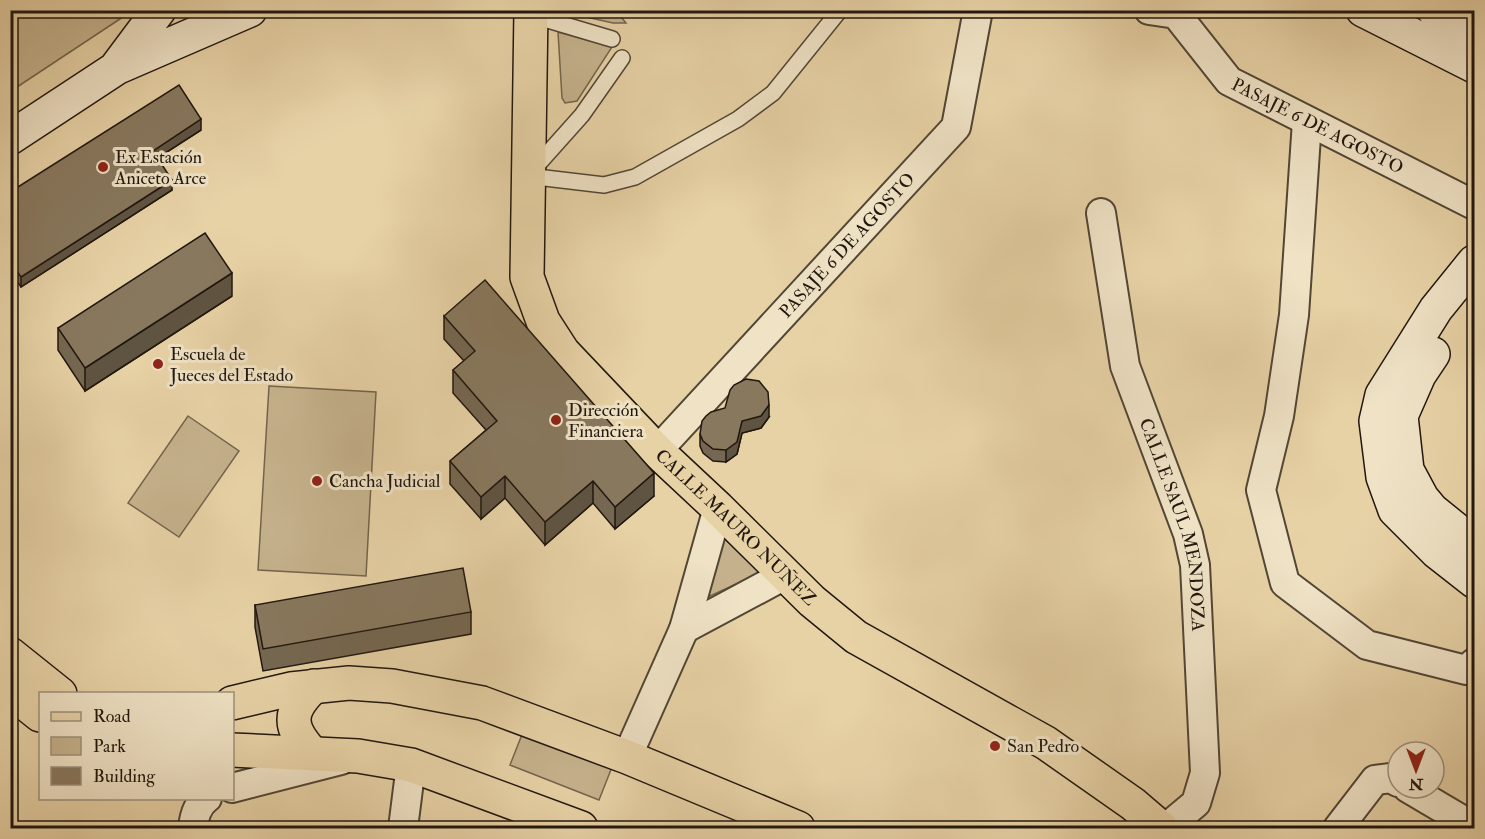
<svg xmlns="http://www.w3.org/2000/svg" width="1485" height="839" font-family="'IM FELL Double Pica',serif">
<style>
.green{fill:#c5b28c;stroke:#73644e;stroke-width:1.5}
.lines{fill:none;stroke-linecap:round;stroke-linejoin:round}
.lane-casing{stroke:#524635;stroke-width:18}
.street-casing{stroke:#524635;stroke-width:32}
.secondary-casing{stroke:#21170f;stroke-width:36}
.primary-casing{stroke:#21170f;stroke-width:36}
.lane{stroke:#efe2c5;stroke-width:15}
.street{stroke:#efe2c5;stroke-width:28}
.secondary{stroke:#efe2c5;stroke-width:33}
.primary{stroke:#e7d2a6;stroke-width:33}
.wall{fill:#756751;stroke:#21170f;stroke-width:1.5}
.shaded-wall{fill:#5f5442;stroke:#21170f;stroke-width:1.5}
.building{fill:#88785e;stroke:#21170f;stroke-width:1.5}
.poi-dot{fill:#8f2418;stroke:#efe2c5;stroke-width:2}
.labels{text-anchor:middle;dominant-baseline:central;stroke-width:6;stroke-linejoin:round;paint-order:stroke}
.street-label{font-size:18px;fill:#21170f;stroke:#efe2c5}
.poi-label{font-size:18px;fill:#21170f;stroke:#efe2c5;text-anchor:start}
</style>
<rect width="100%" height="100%" fill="#e7d2a6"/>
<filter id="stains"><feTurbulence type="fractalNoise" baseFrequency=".00333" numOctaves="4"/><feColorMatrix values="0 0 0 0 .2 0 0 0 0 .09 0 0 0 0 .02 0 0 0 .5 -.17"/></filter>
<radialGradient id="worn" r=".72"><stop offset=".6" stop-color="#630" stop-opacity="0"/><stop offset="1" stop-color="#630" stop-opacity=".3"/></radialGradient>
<!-- green -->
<path class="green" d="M11 10H132V11L11 91Z
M559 11H616L626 23H613Z
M558 32 612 47 577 101 565 103 562 98Z
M269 386 376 392 366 576 258 570Z
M188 416 239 451 179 537 128 503Z
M724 538 760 573 708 597Z
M523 732 612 767 599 800 510 765Z"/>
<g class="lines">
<defs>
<path id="lane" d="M531 15 612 39
M532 171 582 115 622 58
M528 176 604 185 635 177 738 119 773 93 840 10"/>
<g id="street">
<path id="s1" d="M1149 10 1176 14 1229 81 1474 205"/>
<path d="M1307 121 1294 315 1279 416 1261 490 1285 583 1367 645 1466 670 1474 663"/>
<path id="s2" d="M1101 213 1125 366 1188 534 1195 565 1205 773 1196 803 1166 828"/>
<path id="s3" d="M657 451 956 127 978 10"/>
<path d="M684 629 785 575"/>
<path d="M627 757 684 629 718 508"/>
<path d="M232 788 341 760"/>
<path d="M1408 788 1474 827"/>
<path d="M193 828C194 817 197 805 207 798"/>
<path d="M403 828 411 765"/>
<path d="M1338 828 1375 780 1391 778 1398 782"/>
</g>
<path id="secondary" d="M1363 10 1474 66
M1434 10 1474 32
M116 68 250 10
M10 138 115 69 159 10
M1474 262 1436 309 1382 395 1376 421 1383 477 1395 510 1437 552 1474 581
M1433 354 1419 375 1401 416 1407 470 1422 498 1432 510 1474 544"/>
<g id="primary">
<path id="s4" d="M531 10 527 277 543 321 563 352 657 451 718 508 812 601 856 637 1046 743 1133 804 1161 828"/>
<path d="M10 654 60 694"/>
<path d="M10 691 40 715"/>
<path d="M232 703 291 689 349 683 392 686 482 703 627 757 798 828"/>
<path d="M232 750 358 756 411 765 581 828"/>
<path d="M313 754C288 727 287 712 314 686"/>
</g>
</defs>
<!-- lane casing -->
<use href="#lane" class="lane-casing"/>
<!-- street casing -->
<use href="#street" class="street-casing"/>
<!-- secondary casing -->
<use href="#secondary" class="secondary-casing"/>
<!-- primary casing -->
<use href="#primary" class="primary-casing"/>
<!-- lane -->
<use href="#lane" class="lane"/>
<!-- street -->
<use href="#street" class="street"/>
<!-- secondary -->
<use href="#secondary" class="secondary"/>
<!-- primary -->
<use href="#primary" class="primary"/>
</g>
<!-- wall -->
<path class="wall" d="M201 130 157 158 172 190 21 287 10 271V192Z
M232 296 85 391 58 350V328Z
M444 316 654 496 615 529 593 503 545 545 505 498 481 519 450 484V461L486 430 453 393V370L464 361 444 339Z
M769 417 761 428 742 433 737 454 726 462 713 461 703 453 700 446V434Z
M255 605 471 612V634L263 671 255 627Z"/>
<!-- shaded-wall -->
<path class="shaded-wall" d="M201 119V130L153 161V151Z
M172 180V190L21 287V277Z
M232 273V296L85 391V368Z
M769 405V417L761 428 742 433 737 454 726 462V450L742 421Z
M654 473V496L615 529V507Z
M505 476V498L481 519V497Z
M593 481V503L545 545V522Z"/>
<!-- building -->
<path class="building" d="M179 85 201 119 153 151 172 180 21 277 10 261V192Z
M205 233 232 273 85 368 58 328Z
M485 280 654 473 615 507 593 481 545 522 505 476 481 497 450 461 497 421 453 370 475 351 444 316Z
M746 379 759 381 768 392 769 405 761 416 742 421 737 442 726 450 713 449 703 441 700 434 702 421 706 416 711 412 725 408 730 390 734 385Z
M463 568 471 612 263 649 255 605Z"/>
<!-- markers -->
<g class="poi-dot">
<circle cx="103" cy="167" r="6"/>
<circle cx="158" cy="364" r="6"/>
<circle cx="556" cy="420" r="6"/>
<circle cx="317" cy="481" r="6"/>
<circle cx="995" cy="746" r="6"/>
</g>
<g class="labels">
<!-- street labels -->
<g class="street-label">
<text stroke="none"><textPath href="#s1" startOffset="212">PASAJE 6 DE AGOSTO</textPath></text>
<text stroke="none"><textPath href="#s3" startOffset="280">PASAJE 6 DE AGOSTO</textPath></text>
<text stroke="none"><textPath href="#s2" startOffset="322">CALLE SAUL MENDOZA</textPath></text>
<text stroke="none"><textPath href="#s4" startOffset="597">CALLE MAURO NUÑEZ</textPath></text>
</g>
<!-- poi labels -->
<g class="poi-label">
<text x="115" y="157">Ex Estación<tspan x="115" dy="21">Aniceto Arce</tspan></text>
<text x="170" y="354">Escuela de<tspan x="170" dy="21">Jueces del Estado</tspan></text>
<text x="568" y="410">Dirección<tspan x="568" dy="21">Financiera</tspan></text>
<text x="329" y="481">Cancha Judicial</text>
<text x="1007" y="746">San Pedro</text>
</g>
</g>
<!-- margin -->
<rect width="1485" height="839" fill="none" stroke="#e7d2a6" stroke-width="36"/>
<rect x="12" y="12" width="1461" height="815" fill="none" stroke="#21170f" stroke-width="3"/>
<rect x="18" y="18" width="1449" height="803" fill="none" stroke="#21170f" stroke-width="1.5"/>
<!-- legend -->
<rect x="39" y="692" width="195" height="108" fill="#efe2c5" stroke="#9d917c" stroke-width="1.5"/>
<rect x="51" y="712" width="30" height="9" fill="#e7d2a6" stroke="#9d917c" stroke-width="1.5"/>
<text x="93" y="722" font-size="18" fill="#21170f">Road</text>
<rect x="51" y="737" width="30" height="18" fill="#c5b28c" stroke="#9d917c" stroke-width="1.5"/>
<text x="93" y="752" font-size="18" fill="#21170f">Park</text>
<rect x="51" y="767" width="30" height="18" fill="#88785e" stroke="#9d917c" stroke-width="1.5"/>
<text x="93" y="782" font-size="18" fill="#21170f">Building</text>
<!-- north arrow -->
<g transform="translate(1416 770) rotate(180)"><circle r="28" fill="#efe2c5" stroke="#9d917c" stroke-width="1.5"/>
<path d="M0-4.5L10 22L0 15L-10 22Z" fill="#8f2418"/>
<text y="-9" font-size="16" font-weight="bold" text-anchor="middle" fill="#21170f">N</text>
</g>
<rect width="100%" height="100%" filter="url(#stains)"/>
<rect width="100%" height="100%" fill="url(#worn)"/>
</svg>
